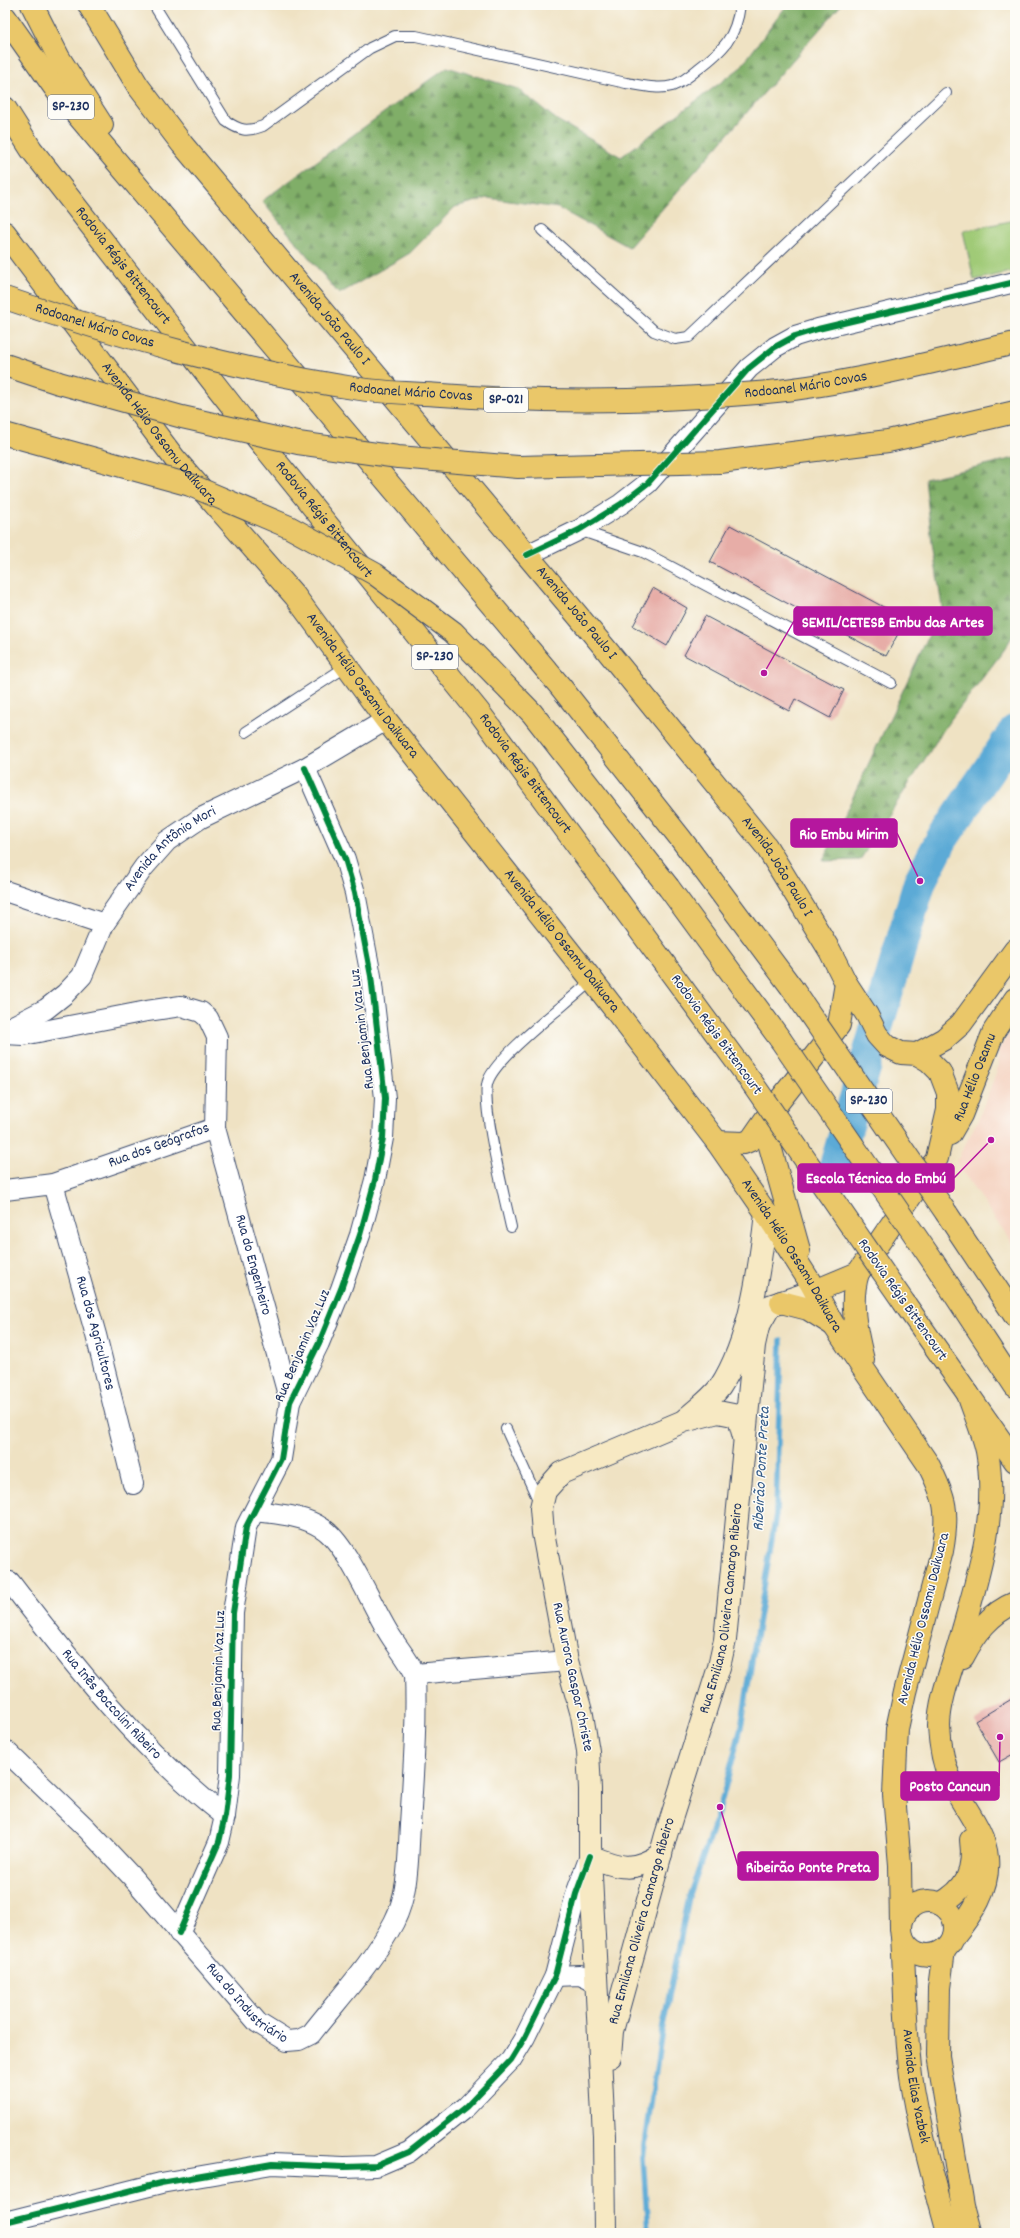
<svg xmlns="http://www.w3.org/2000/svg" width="1020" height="2238" font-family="Dekko,sans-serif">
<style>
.built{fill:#f5d3c1}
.green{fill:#a0ca77;stroke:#5e7c6a}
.forest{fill:url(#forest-firs);stroke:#4e6e63}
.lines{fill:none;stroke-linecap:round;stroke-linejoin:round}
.stream{stroke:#5caad6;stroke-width:5.5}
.river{stroke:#5caad6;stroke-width:33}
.building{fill:#e7ada7}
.service-casing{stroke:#3b4a6d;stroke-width:12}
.minor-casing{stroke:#3b4a6d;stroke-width:22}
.secondary-casing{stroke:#3b4a6d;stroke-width:24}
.primary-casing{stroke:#3b4a6d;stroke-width:24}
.motorway-casing{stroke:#3b4a6d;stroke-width:24}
.service{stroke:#fff;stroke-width:10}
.minor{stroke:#fff;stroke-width:20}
.secondary{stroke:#f7e9c3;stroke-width:22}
.primary{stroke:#eac769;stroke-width:22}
.motorway{stroke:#eac769;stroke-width:22}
.motorway-bridge-casing{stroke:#3b4a6d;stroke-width:24;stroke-linecap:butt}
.motorway-bridge{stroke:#eac769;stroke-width:22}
.cycleway-casing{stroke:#fdfcf7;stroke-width:8}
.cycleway{stroke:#00873e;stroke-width:6}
.labels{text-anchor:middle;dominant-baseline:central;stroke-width:3;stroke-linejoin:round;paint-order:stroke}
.shield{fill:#fdfcf7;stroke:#5f6c8c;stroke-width:1}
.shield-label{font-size:14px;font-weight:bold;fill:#1b2f5e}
.street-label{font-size:15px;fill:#1b2f5e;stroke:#fdfcf7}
.water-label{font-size:16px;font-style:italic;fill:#325a88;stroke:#fdfcf7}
.leader{fill:none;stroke:#b5179e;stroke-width:1.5}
.callout-dot{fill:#b5179e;stroke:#fdfcf7;stroke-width:1.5}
.callout{fill:#b5179e;stroke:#b5179e;stroke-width:1.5}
.callout-label{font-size:16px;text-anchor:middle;font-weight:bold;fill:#fff}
</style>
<defs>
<pattern id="forest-firs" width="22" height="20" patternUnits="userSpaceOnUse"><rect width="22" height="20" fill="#80ae68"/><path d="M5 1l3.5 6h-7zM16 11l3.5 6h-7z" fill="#688e59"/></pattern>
</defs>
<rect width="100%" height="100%" fill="#fdfcf7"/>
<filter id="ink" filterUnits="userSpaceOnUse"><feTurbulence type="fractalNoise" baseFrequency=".025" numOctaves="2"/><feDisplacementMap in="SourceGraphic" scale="8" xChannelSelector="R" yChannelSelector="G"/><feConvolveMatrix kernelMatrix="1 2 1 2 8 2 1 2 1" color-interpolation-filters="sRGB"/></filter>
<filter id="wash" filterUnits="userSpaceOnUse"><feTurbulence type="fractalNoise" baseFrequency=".012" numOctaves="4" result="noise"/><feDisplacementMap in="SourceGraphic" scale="16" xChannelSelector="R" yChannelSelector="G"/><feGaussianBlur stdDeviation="0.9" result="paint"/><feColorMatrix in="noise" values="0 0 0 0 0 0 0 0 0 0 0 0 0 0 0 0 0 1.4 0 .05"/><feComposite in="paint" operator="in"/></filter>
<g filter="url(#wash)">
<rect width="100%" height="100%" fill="#efe2c3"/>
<!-- built -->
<path class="built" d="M1015 1027V1248L956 1162 979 1118 999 1065 998 1050Z"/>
<!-- green -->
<path class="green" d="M1015 220V271L974 280 963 231Z"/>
<!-- forest -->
<path class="forest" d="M787 5H841L629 247 558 208 488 198 455 207 410 253 339 294 262 201 447 67 518 89 557 120 621 157 740 68Z
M1015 458V632L1004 650 948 723 860 860 823 861 942 607 932 543 925 479Z"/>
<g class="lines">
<!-- stream -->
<path class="stream" d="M648 2233 643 2158 661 2036 689 1897 720 1807 741 1728 776 1514 781 1340"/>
<!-- river -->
<path class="river" d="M831 1181 920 881 942 839 1015 731"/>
</g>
<g id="blocks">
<!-- building -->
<path class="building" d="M730 525 906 619 886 656 710 562Z
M653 588 687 608 667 646 633 626Z
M705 616 844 690 830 718 795 699 789 711 684 655Z
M1015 1697V1753L999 1762 975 1721Z"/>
</g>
</g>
<g filter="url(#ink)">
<use href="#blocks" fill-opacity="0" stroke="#3b4a6d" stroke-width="1"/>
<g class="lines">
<defs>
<path id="service" d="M154 5 226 121C240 131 247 132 263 126L370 48 395 36H416L626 83C640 85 658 90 672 86 681 83 691 75 698 69 723 50 736 38 740 5
M542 230 654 331 675 339 689 337 946 93
M579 530 643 552 891 683
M246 732 347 666
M511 1227C505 1199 480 1101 488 1081 498 1054 568 1003 592 980
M506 1429 539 1502"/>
<g id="minor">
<path d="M527 555 579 530 621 504 648 483 749 368 775 347 795 336 818 329 1015 282"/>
<path d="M5 891 104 924"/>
<path id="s1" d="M5 1030 46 1009 65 994 82 976 104 924 144 867 167 841 201 818 305 768 386 720"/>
<path d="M5 1034 23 1035 147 1011 181 1006 201 1012 208 1018 217 1037 215 1128 53 1184 5 1190"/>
<path id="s2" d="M215 1128 290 1402"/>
<path id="s3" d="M53 1184 96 1335 133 1484"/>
<path d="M255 1511C277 1514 303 1515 322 1528 347 1543 373 1609 390 1635 398 1648 408 1659 415 1674L567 1661"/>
<path id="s4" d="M10 1582C75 1667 140 1750 225 1816"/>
<path id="s5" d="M5 1750 87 1829 132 1877 258 2023 287 2041 299 2040 311 2034C339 1998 372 1964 394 1922 409 1893 408 1857 410 1825 413 1775 417 1724 415 1674"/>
<path d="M179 1933 219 1842 225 1816 230 1775 233 1613 246 1527 281 1459 290 1402 319 1343 341 1289 360 1235 375 1180 383 1138 385 1098 371 976 355 893 345 859 305 768"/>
<path d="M555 1976 580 1975 595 1982"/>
<path d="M5 2222 161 2183 272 2164 344 2167 376 2166 409 2152 466 2107 511 2060 525 2037 555 1976 576 1894 590 1856"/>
</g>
<g id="secondary">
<path d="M686 1419C697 1409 711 1399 720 1387 750 1342 760 1267 766 1213"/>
<path d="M590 1856C619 1868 633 1873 661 1854"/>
<path id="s6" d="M610 2057 612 2031 666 1835 719 1667 725 1640 754 1345 758 1327 770 1306 815 1291"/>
<path d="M605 2233 604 2136 590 1856V1789L588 1751 582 1715 567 1661 543 1533 541 1508 545 1491 561 1473 684 1421 718 1412 733 1415 739 1419 744 1437"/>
</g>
<g id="primary">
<path id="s7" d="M89 5 138 86 182 144 605 648 766 846 830 951 846 983 867 1015 877 1035 887 1046 901 1053 917 1054 929 1061 940 1072 948 1093V1110L937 1158"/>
<path id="s8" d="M5 233 175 459 295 596 386 720 592 980 717 1142 766 1213 810 1282 833 1324 928 1464C946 1499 949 1512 942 1551L905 1692 897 1729 894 1795 900 1865 901 1928"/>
<path d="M917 1054 944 1039 961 1024 1015 950"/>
<path id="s9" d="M950 1134 961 1115 994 1031 1015 999"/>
<path d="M768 1139 799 1250"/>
<path d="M717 1142 744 1143 751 1140 769 1114 839 1025 846 983"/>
<path d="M858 1273C849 1302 856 1331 863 1360"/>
<path d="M815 1291 858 1273 933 1164"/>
<path d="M781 1302 808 1309 832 1324"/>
<circle cx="928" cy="1928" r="27"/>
<path id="s10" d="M902 1936C905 1983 905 2030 911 2076 919 2129 934 2181 948 2233"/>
<path d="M944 1950 939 1988 938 2056 963 2207 970 2233"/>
</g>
<g id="motorway">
<path d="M32 5 59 58 102 125"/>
<path d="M5 17 57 91 560 686 681 839 792 988"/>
<path id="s11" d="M5 108 31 149 253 433 479 712 753 1084"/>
<path d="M669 888 780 1039"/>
<path d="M947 1214 1015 1316"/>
<path d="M934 1263 1015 1386"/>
<path d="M905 1304 1015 1461"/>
<path d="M963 1657C975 1634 990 1613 1015 1603"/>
<path d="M940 1904C967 1889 975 1871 971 1840"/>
<path d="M954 1936C972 1914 990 1888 987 1858 985 1830 962 1806 951 1781 943 1764 940 1745 939 1726 939 1701 952 1668 959 1644 976 1582 999 1517 987 1451 983 1432 974 1413 968 1394"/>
</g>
</defs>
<!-- service casing -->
<use href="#service" class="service-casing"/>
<!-- minor casing -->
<use href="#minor" class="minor-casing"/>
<!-- secondary casing -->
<use href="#secondary" class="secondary-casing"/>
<!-- primary casing -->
<use href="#primary" class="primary-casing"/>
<!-- motorway casing -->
<use href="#motorway" class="motorway-casing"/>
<!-- service -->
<use href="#service" class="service"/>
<!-- minor -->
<use href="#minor" class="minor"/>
<!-- secondary -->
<use href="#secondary" class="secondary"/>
<!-- primary -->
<use href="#primary" class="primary"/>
<!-- motorway -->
<use href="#motorway" class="motorway"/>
<defs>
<g id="motorway-bridge">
<path id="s12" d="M5 298C121 337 239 371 360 389 387 393 415 393 442 395 546 403 652 402 757 393 843 386 931 362 1015 343"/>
<path d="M5 365 59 383 182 417 298 443 398 457 518 467 720 462 888 441 1015 412"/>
<path d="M5 434 190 485 289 527 375 574 453 632 532 713 669 888"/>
<path d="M792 988 947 1214"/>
<path d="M780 1039 934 1263"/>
<path d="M753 1084 905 1304"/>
</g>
</defs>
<!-- motorway-bridge casing -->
<use href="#motorway-bridge" class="motorway-bridge-casing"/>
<!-- motorway-bridge -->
<use href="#motorway-bridge" class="motorway-bridge"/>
<defs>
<path id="cycleway" d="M527 555 579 530 621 504 648 483 749 368 775 347 795 336 818 329 1015 282
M179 1933 219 1842 225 1816 230 1775 233 1613 246 1527 281 1459 290 1402 319 1343 341 1289 360 1235 375 1180 383 1138 385 1098 371 976 355 893 345 859 305 768
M5 2222 161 2183 272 2164 344 2167 376 2166 409 2152 466 2107 511 2060 525 2037 555 1976 576 1894 590 1856"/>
</defs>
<!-- cycleway casing -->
<use href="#cycleway" class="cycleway-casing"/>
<!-- cycleway -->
<use href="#cycleway" class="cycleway"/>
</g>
</g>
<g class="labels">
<!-- shield labels -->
<g class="shield">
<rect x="48" y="95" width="46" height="24" rx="3"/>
<rect x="484" y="388" width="44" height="24" rx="3"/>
<rect x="412" y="645" width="46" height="24" rx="3"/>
<rect x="846" y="1089" width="46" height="24" rx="3"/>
</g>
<g class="shield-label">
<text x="71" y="107">SP-230</text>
<text x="506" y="400">SP-021</text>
<text x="435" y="657">SP-230</text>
<text x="869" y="1101">SP-230</text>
</g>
<!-- street labels -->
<g class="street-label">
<text stroke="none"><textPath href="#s11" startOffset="197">Rodovia Régis Bittencourt</textPath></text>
<text stroke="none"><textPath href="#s7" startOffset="396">Avenida João Paulo I</textPath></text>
<text stroke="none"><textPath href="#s12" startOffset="94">Rodoanel Mário Covas</textPath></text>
<text stroke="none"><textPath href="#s12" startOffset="814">Rodoanel Mário Covas</textPath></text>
<text stroke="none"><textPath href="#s12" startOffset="418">Rodoanel Mário Covas</textPath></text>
<text stroke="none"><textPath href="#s8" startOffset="253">Avenida Hélio Ossamu Daikuara</textPath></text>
<text stroke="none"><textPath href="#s11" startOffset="521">Rodovia Régis Bittencourt</textPath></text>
<text stroke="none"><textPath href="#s7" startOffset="780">Avenida João Paulo I</textPath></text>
<text stroke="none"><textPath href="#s8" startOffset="577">Avenida Hélio Ossamu Daikuara</textPath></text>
<text stroke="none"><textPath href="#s11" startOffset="845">Rodovia Régis Bittencourt</textPath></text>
<text stroke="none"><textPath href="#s1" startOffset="253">Avenida Antônio Mori</textPath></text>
<text stroke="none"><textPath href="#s7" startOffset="1104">Avenida João Paulo I</textPath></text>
<text stroke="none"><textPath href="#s8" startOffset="901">Avenida Hélio Ossamu Daikuara</textPath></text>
<text transform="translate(363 1029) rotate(-97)">Rua Benjamin Vaz Luz</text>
<text transform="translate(716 1035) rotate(54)">Rodovia Régis Bittencourt</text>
<text stroke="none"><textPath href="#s9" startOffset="62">Rua Hélio Osamu</textPath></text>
<text transform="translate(159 1146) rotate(-20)">Rua dos Geógrafos</text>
<text stroke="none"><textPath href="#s8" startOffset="1291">Avenida Hélio Ossamu Daikuara</textPath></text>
<text stroke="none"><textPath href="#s2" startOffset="142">Rua do Engenheiro</textPath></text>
<text transform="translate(902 1300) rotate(55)">Rodovia Régis Bittencourt</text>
<text stroke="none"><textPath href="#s3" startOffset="155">Rua dos Agricultores</textPath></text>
<text transform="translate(303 1346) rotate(-67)">Rua Benjamin Vaz Luz</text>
<text stroke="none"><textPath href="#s6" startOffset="464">Rua Emiliana Oliveira Camargo Ribeiro</textPath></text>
<text transform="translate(924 1619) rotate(-76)">Avenida Hélio Ossamu Daikuara</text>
<text transform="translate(219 1671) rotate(-88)">Rua Benjamin Vaz Luz</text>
<text transform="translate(572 1677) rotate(78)">Rua Aurora Gaspar Christe</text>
<text stroke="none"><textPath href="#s4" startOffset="159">Rua Inês Boccolini Ribeiro</textPath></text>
<text stroke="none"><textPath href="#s6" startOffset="140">Rua Emiliana Oliveira Camargo Ribeiro</textPath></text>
<text stroke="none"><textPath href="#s5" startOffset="351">Rua do Industriário</textPath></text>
<text stroke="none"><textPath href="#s10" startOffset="151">Avenida Elias Yazbek</textPath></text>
</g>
<!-- water labels -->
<g class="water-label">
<text transform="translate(762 1469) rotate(-87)">Ribeirão Ponte Preta</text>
</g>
</g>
<!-- callouts -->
<path class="leader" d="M764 673L794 621M920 881L897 833M991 1140L954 1178M1000 1737L999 1786M720 1807L738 1866"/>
<g class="callout-dot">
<circle cx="764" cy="673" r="4"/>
<circle cx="920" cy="881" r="4"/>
<circle cx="991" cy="1140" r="4"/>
<circle cx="1000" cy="1737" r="4"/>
<circle cx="720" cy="1807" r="4"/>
</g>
<g class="callout">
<rect x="794" y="607" width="198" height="28" rx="4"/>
<rect x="791" y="819" width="106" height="28" rx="4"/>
<rect x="798" y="1164" width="156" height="28" rx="4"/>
<rect x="901" y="1772" width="98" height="28" rx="4"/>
<rect x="738" y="1852" width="140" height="28" rx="4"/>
</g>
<g class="callout-label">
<text x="893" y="627">SEMIL/CETESB Embu das Artes</text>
<text x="844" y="839">Rio Embu Mirim</text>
<text x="876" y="1183">Escola Técnica do Embú</text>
<text x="950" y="1791">Posto Cancun</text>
<text x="808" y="1872">Ribeirão Ponte Preta</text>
</g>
<!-- margin -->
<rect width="1020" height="2238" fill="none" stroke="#fdfcf7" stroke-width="20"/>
</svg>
